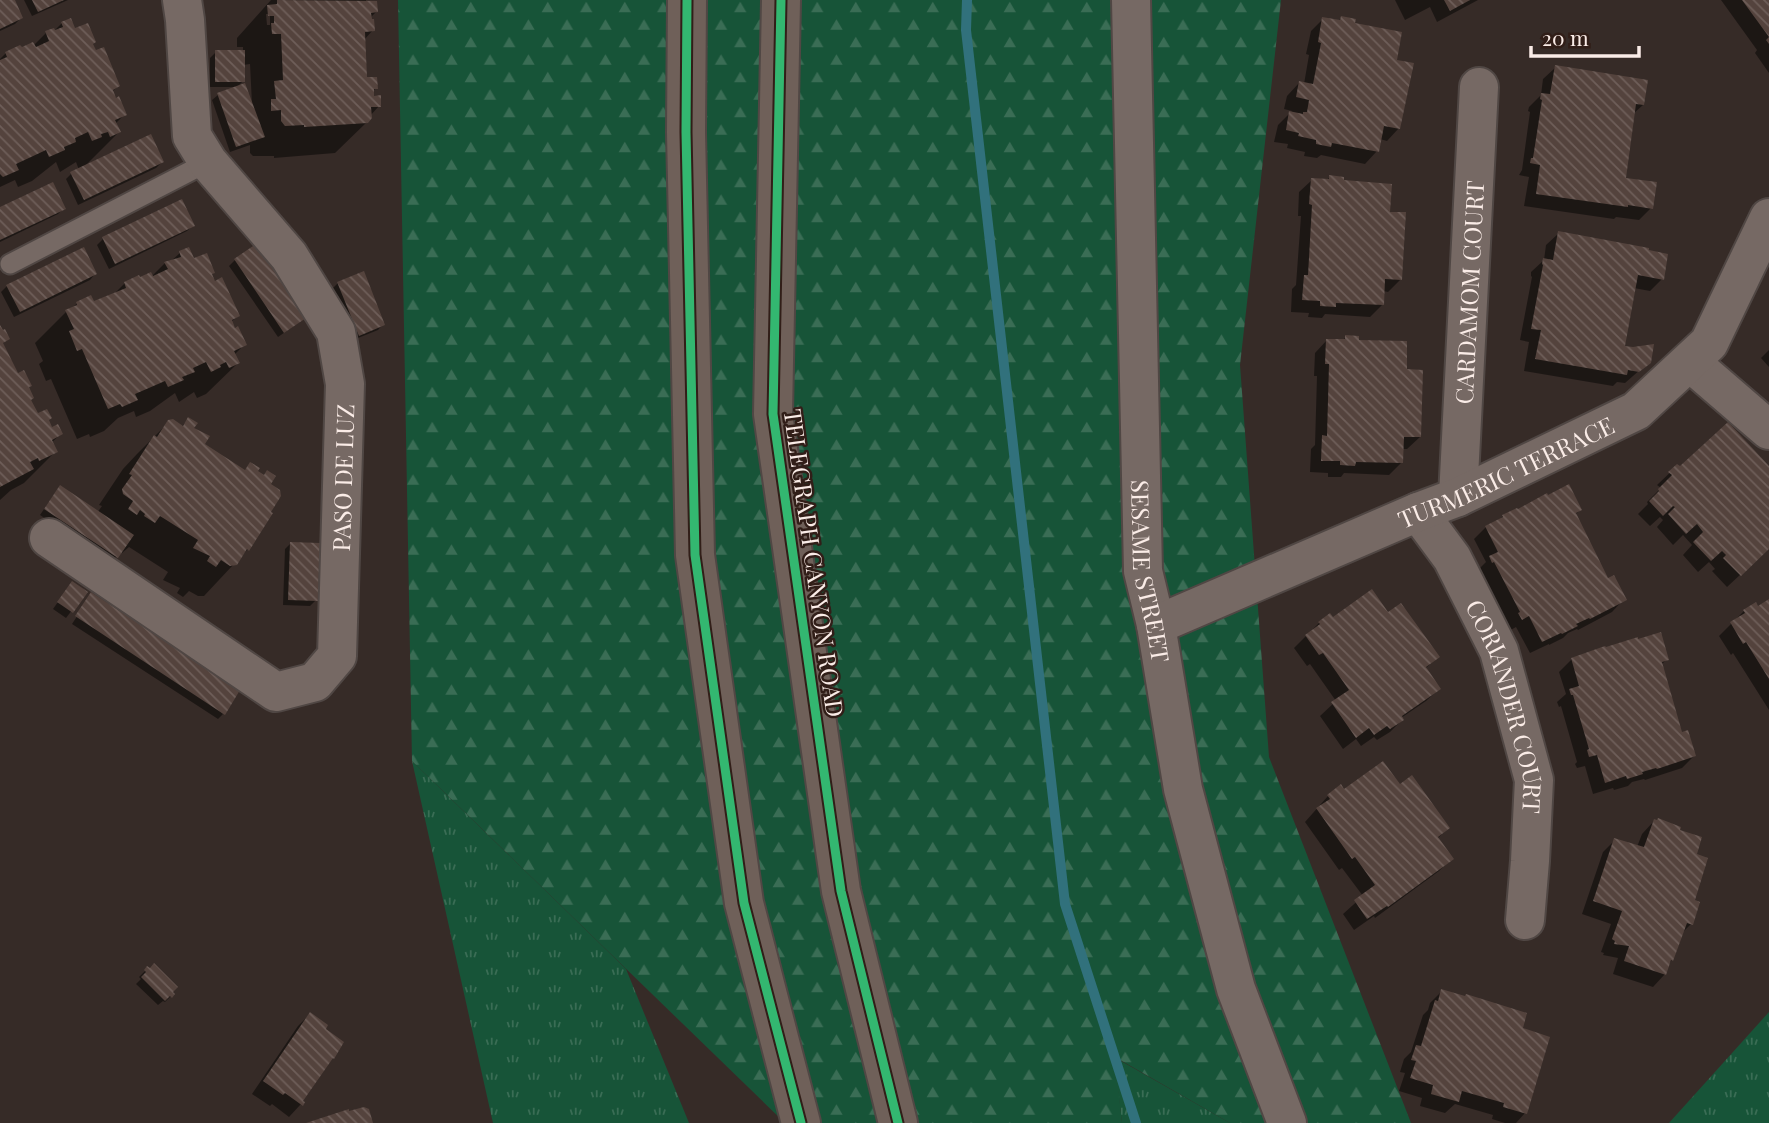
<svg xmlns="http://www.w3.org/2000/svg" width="1769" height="1123" font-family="'Playfair Display',serif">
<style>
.grass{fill:url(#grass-tufts)}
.forest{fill:url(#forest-firs)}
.shadow{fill:#0007;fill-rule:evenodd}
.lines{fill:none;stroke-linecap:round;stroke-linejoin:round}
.stream{stroke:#31717c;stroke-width:10}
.building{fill:url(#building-back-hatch)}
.service-casing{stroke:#504744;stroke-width:23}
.minor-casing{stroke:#504744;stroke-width:42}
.primary-casing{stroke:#504744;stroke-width:42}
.service{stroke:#766964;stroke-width:19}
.minor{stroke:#766964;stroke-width:38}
.primary{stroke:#6f6059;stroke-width:38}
.cycleway-casing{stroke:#311e18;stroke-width:13}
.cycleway{stroke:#33b770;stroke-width:9}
.labels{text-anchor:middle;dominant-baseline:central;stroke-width:5;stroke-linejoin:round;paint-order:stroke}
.street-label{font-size:24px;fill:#faece7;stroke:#311e18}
</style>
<defs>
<pattern id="grass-tufts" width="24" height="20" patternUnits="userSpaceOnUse" patternTransform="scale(1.75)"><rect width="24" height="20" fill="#175438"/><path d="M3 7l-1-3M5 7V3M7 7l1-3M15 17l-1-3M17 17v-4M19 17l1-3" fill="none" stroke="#3a6d55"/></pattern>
<pattern id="forest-firs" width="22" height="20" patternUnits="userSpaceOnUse" patternTransform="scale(1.75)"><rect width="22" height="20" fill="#175438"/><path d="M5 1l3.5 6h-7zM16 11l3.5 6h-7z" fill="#3a6d55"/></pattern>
<pattern id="building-back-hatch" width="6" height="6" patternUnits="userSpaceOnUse" patternTransform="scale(1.75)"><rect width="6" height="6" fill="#54433d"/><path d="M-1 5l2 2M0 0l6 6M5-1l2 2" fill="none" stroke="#6e5e59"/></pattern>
</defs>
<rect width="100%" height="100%" fill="#362b27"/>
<!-- grass -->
<path class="grass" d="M412 761 626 969 689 1123H493Z
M1769 1012V1123H1669Z
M1114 1057 1230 1123H1122Z"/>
<!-- forest -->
<path class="forest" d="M398 0H1281L1240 365 1269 757 1411 1123H1230L1115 1057 1122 1123H785L412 761Z"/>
<!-- shadow -->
<path class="shadow" d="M0 0H13L21 18 15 24 0 31Z
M24 0H68L32 16Z
M271 0H366V3L376 12 370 18 373 30 364 40 366 79 376 88 373 91V97L379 106 370 116 367 122 335 153 274 158V156H253L250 153V145L230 152 212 100 218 95 252 104 250 64 243 65V81L237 87H210V58L216 52H243V47H237V38ZM266 14H270V25H267Z
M1395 0H1478L1437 22 1430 7 1405 20Z
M1721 0H1769V73L1755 53 1757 50Z
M1341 18 1353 24 1395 61 1399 128 1387 141 1380 139 1377 151 1365 164 1321 155 1317 158 1304 156 1305 152 1287 148 1288 144 1274 142 1278 125 1292 111 1284 109 1287 96 1299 83 1304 84 1309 55 1306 54 1311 31 1323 19 1338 22Z
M62 23 74 30 92 44 118 86 112 92 125 114 115 124 119 132 83 168 162 162 156 168 78 205 66 179 71 174 79 170 76 162 60 172 56 162 32 181 18 187 15 180 0 187V59L6 53 33 46 46 33 54 31Z
M1556 67 1643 105 1633 114 1624 179 1651 208 1639 220 1616 217 1614 219 1524 206 1529 177 1519 175 1522 170 1530 112 1528 111 1529 107 1541 95 1543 79Z
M1330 177 1342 182 1388 213 1401 279 1388 292 1383 291 1382 305 1370 317 1325 314 1322 318 1308 317 1309 313 1291 312 1292 289 1296 285 1301 216H1298L1299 192 1312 180 1326 181Z
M181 201 193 225 187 231 109 269 97 245 103 239Z
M0 209H63L58 214 0 242Z
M1559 233 1662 279 1650 291 1634 288 1623 347 1633 349 1649 362 1625 383 1617 382 1613 386 1524 371 1529 342 1520 340 1532 277 1531 276V272L1544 260 1546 245Z
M180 253 193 261 211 275 238 316 231 322 245 344 234 355 238 363 206 394 197 398 194 392 179 402 175 393 150 411 136 417 134 411 118 418 104 431 90 437 89 434 77 439 51 379 46 381 39 364 43 361 35 343 66 312 71 310 77 303 94 304 113 295 125 283 151 277 165 263 171 261Z
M235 260 301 321 278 337 229 266Z
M95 274 90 280 14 317 1 292 7 286Z
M338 283 383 324 378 330 353 340 332 289Z
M0 329 8 338 1 345 17 376 27 388 30 400 38 416 47 420 52 429 61 434 51 443 56 451 24 483 11 490 0 500Z
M1346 337 1358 341 1405 371 1420 437 1407 449H1402L1401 463 1389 475 1344 473 1341 477H1328V473L1310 472 1311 449 1315 445 1317 376H1314L1315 353 1327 340 1342 341Z
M1769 350V367L1761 358Z
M188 420 192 429 203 444 244 471 250 465 269 485 248 549 204 596H198L189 591 183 597 177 593 180 588 163 580 168 572 129 547 122 553 120 552 111 563 40 515 55 493 97 513 102 506 99 505 123 469 137 454 169 422 181 427Z
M1677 466 1769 468V548L1727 587 1712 571 1715 569 1709 562 1698 572 1683 555 1692 545 1683 535 1673 545 1657 527 1663 520 1660 517 1650 526 1638 514 1648 504 1647 502 1661 488 1657 485Z
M1580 510 1575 515 1607 580 1624 599 1612 612 1578 630 1577 629 1568 633 1563 638 1549 645V644L1530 653 1516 627 1509 631 1507 627 1508 626 1481 573 1480 574 1478 570 1486 562 1474 539 1486 527 1499 521 1503 516Z
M291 543 316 600 310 606 283 605 285 549Z
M67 589 86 592 66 618 53 609Z
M89 598 223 714 218 719 72 624Z
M1769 601V710L1733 653 1731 655 1719 636 1744 611 1758 608Z
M1388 615 1437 657 1425 669 1439 689 1426 701 1401 718 1402 720 1390 732 1377 740 1374 737 1361 746 1356 739 1343 749 1320 716 1336 701 1310 664 1307 666 1294 648 1319 623 1330 616 1332 619Z
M1572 659H1667L1661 665 1681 734 1694 756 1682 768 1645 780 1644 779 1632 782 1628 786 1614 790 1613 788 1593 794 1585 766 1577 768 1575 764 1577 762 1561 706 1559 707 1557 702 1566 694 1559 672Z
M1399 786 1448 828 1437 839 1451 859 1439 871 1375 918 1374 916 1354 930 1343 914 1363 896 1342 868 1339 870 1305 822 1328 796 1344 791Z
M1654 821 1678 831 1695 855 1691 924 1681 934 1672 960 1668 965 1665 974 1653 987 1613 974 1618 958 1603 955 1604 953 1601 952 1611 924 1582 914 1603 852 1615 840 1637 847 1642 834Z
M148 968 173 994 165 1002 163 1001 158 1005 136 984 141 979 139 977Z
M1442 991 1521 1030 1525 1113 1516 1123H1505L1492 1119 1493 1115 1455 1104 1445 1113 1420 1106 1422 1098 1399 1091 1405 1073 1400 1072 1404 1059 1411 1052 1423 1015 1428 1010 1430 1003Z
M310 1014 301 1104 289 1117 272 1104 270 1106 252 1094 298 1026Z"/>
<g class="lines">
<!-- stream -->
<path class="stream" d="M967 0 966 30 1065 904 1136 1123"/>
</g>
<!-- building -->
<path class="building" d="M0 0H15L23 18 0 29Z
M32 0H64L38 12Z
M277 0 377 1 378 12 371 13 372 19H374L375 31 365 32 367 77H377L378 89H374V96L381 95V107H371L372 118 368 123 304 127V125L285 126 281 121V110L271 111V99H276L274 81 283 80 281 34H272L271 23H274V16H268L267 5 277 4Z
M1444 0H1470L1450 11Z
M1742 0H1769V44L1766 40 1769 37Z
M1341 16 1356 19 1355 23 1402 32 1397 60 1414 63 1400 129 1384 126 1379 152 1332 143 1331 147 1316 144V140L1298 136 1299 133 1286 130 1289 111 1303 114V112H1307L1309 100 1296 97 1299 81 1313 84 1321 43 1318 42 1322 17 1340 20Z
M71 18 75 28 88 23 96 42 93 44 96 50 104 47 120 86 113 90 116 98 119 96 127 115 115 120 121 132 110 137 108 132 101 134 102 137 92 141 88 132 75 138 76 142 64 147 65 150 49 157 46 150 16 164 19 170 3 177 0 174V60L7 57 5 52 20 45 22 47 33 42 36 47 49 41 45 31 54 28 55 30 63 27 61 22Z
M215 50H245V82H215Z
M1555 65 1648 80 1644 105 1636 104 1626 178 1657 182 1653 209 1628 205V207L1536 194 1540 165 1530 163 1531 158H1533L1542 100 1540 99 1541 93 1550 94Z
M245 83 265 137 236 147 217 93Z
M151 134 164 162 84 200 70 172Z
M1329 175 1344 177V180L1392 184 1390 212H1406L1402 280 1385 279 1384 305 1336 303V307L1320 306V301L1302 300 1304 275H1308L1312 205 1309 204 1311 178 1329 179Z
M53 182 66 209 0 240V207Z
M182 199 195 226 115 264 102 237Z
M1558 231 1649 248V250L1668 254 1664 280 1638 275 1625 346 1633 347 1654 344 1651 363 1639 372 1628 370 1627 375 1535 359 1541 330 1531 329 1543 265 1542 264 1543 258 1553 260Z
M259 242 309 316 284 333 234 259Z
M84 247 97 274 20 312 6 285Z
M189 247 194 258 207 253 215 273 212 274 215 281 222 277 240 316 232 320 235 328 238 326 247 345 234 351 240 363 229 368 226 362 220 365 221 367 211 372 206 362 193 368 195 372 182 377 184 380 168 387 165 381 135 394 138 400 122 407 120 404 108 409 82 349 77 351 69 331 74 329 65 310 77 305 76 302 91 295 94 301 126 288 124 282 139 275 140 277 151 272 153 276 168 269 164 262 181 257 179 251Z
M364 271 385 325 359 336 337 282Z
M0 325 3 330 5 329 10 339 3 343 18 373 24 370 32 386 29 387 34 398 31 400 38 413 47 409 52 418 49 420 52 427 58 424 63 434 52 440 58 452 39 461 38 458 30 462 34 469 0 487Z
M1345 335 1359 336V340L1407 341V369L1423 370 1421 437H1404L1403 463 1356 462 1355 466 1340 465V461H1321L1322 435 1327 436 1329 364H1325L1326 339H1345Z
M188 417 198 423 194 428 210 436 205 444 245 470 250 462 260 468 258 471 264 475 267 470 276 476 271 484 280 490 281 496 271 512 273 513 249 551 247 549 237 565 230 566 221 560 216 567 207 561 210 556 193 548 198 540 160 516 155 523 144 516 145 514 140 510 137 515 128 509 133 501 123 494 122 489 132 475 129 474 154 435 157 437 168 420 173 419 183 426Z
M1728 422 1769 466V549L1741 576 1723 558 1726 555 1722 551 1711 561 1693 542 1703 532 1697 524 1686 534 1668 514 1675 507 1673 506 1663 516 1649 501 1659 491 1658 489 1672 475 1668 472 1677 464 1680 466Z
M1569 484 1582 510 1576 513 1608 578 1614 575 1627 600 1590 619 1589 618 1576 624 1578 626 1562 634 1561 633 1542 642 1529 616 1522 620 1518 613 1520 612 1494 562 1492 563 1489 556 1498 552 1485 526 1503 517 1502 515 1517 508 1518 509 1547 493 1548 495Z
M60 485 134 535 118 558 44 509Z
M290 542 320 543 318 601 288 600Z
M72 581 88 592 73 613 57 602Z
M1372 589 1388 612 1401 603 1440 657 1426 667 1441 689 1402 716 1404 720 1390 729 1387 726 1374 735 1369 728 1356 738 1331 702 1349 690 1323 653 1319 655 1305 635 1320 624 1318 622 1330 613 1333 617Z
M91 592 240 690 225 715 75 616Z
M1769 599V679L1746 642 1743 644 1730 622 1745 613 1743 610 1756 602 1758 606Z
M1661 632 1669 660 1662 662 1682 732 1688 730 1696 756 1657 769 1656 768 1642 772 1643 774 1627 779 1626 776 1605 783 1597 755 1589 757 1587 750 1589 749 1573 695H1571L1569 689 1579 686 1571 658 1605 646 1606 647 1638 637V639Z
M1383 761 1400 784 1412 775 1450 828 1438 837 1454 859 1388 907 1387 906 1367 919 1354 900 1375 885 1355 857 1352 859 1316 808 1330 799 1327 795 1341 784 1344 789Z
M1658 818 1681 827 1680 830 1702 837 1697 854 1708 858 1695 900 1700 902 1693 925 1687 923 1673 961 1671 960 1666 975 1624 961 1629 946 1614 944 1615 941 1612 939 1622 911 1593 901 1614 838 1644 847 1654 819 1657 820Z
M154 963 178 987 173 992 175 994 172 998 170 996 165 1001 141 977 146 972 144 970 147 966 150 968Z
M1441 989 1465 996 1466 994 1527 1013 1523 1028 1550 1037 1527 1114 1503 1107 1504 1103 1462 1091 1459 1102 1431 1094 1433 1085 1410 1078 1416 1061 1411 1060 1416 1045 1421 1046 1435 1000 1438 1001Z
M310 1012 328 1025 326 1029 344 1042 334 1059 333 1058 303 1101 305 1102 303 1106 285 1093 283 1095 263 1081Z
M364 1107 369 1109 373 1123H306L349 1109V1111Z"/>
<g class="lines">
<defs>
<path id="service" d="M10 264 208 162"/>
<g id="minor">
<path id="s1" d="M1131 0 1143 571 1156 625 1183 789 1236 989 1287 1123"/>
<path d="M1690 362 1769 430"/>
<path id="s2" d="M1458 497 1479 87"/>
<path id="s3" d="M1418 512 1452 558 1499 651 1534 780 1530 861 1525 920"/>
<path id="s4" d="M49 538 276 692 315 682 337 656 345 384 336 332 289 256 208 162 192 136 185 20 182 0"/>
<path id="s5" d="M1156 625 1418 512 1458 497 1636 411 1709 343 1769 218"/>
</g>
<path id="primary" d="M687 0 686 132 695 555 744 903 801 1123
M781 0 773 414 841 891 898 1123"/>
</defs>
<!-- service casing -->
<use href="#service" class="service-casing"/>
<!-- minor casing -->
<use href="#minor" class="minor-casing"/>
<!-- primary casing -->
<use href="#primary" class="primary-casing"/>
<!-- service -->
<use href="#service" class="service"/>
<!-- minor -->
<use href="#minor" class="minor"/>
<!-- primary -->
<use href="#primary" class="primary"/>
<defs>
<path id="cycleway" d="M687 0 686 132 695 555 744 903 801 1123
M781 0 773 414 841 891 898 1123"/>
</defs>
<!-- cycleway casing -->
<use href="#cycleway" class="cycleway-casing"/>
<!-- cycleway -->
<use href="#cycleway" class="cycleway"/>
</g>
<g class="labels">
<!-- street labels -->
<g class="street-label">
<text stroke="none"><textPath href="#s2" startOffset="205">CARDAMOM COURT</textPath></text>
<text stroke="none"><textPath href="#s5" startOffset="382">TURMERIC TERRACE</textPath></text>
<text stroke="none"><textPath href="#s4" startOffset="527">PASO DE LUZ</textPath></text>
<text transform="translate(815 563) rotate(82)">TELEGRAPH CANYON ROAD</text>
<text stroke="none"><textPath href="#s1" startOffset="572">SESAME STREET</textPath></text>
<text stroke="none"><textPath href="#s3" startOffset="217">CORIANDER COURT</textPath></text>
</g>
</g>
<!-- scale -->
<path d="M1531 46v10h108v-10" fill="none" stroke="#faece7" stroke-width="3.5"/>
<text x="1542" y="46" font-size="21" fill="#faece7" stroke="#311e18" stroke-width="5" paint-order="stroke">20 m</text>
</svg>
